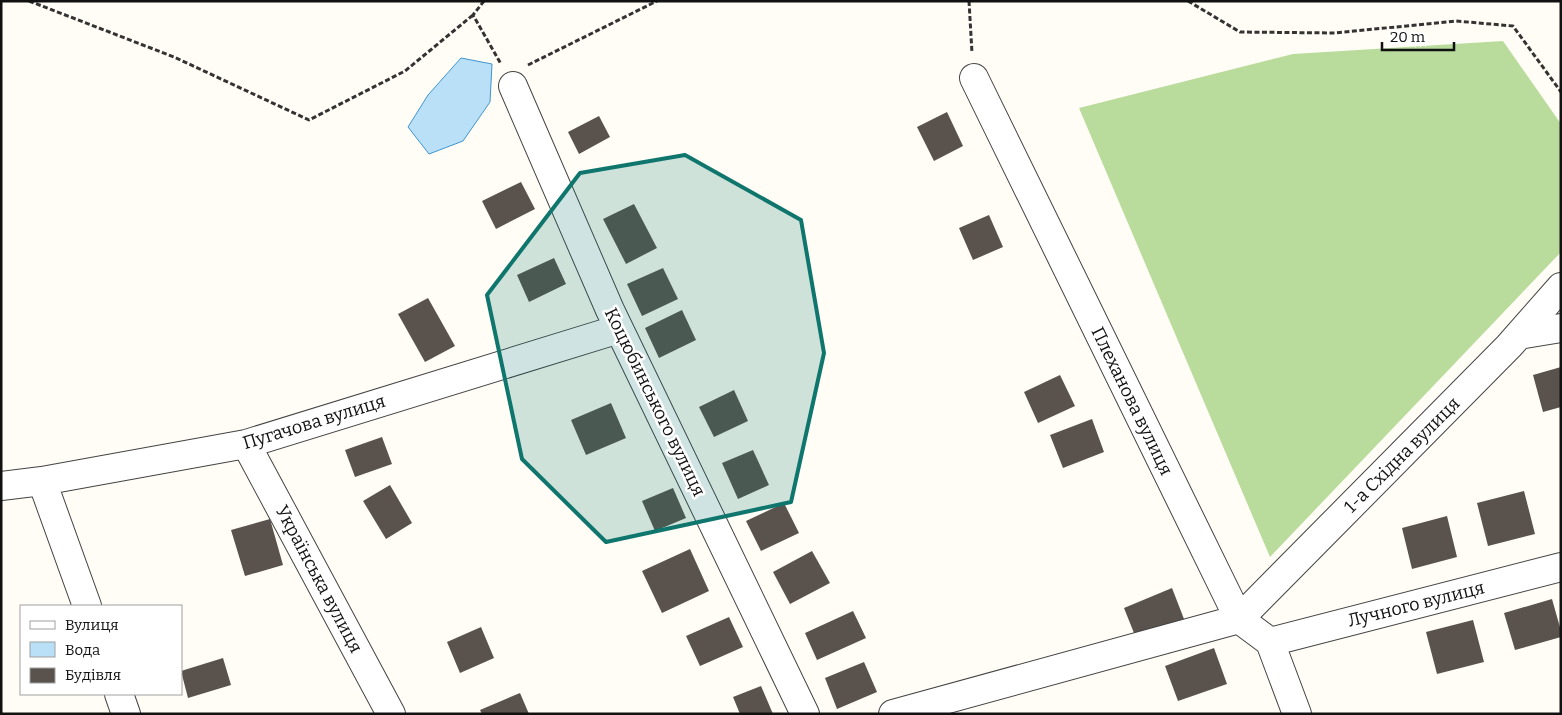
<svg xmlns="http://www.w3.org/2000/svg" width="1562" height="715" font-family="Bitter,serif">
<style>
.forest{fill:#b9dc9c}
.water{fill:#b9e0f7;stroke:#3f96cf}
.building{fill:#5a524d}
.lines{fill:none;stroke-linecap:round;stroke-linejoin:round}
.minor-casing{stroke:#444;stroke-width:30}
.path{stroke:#333;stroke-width:3;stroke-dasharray:5 2.5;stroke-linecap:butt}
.minor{stroke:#fff;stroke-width:28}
.marked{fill:#0f766e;fill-opacity:0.2;stroke:#0f766e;stroke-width:4;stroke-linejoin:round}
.labels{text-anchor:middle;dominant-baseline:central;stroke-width:5;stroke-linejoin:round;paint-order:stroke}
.street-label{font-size:18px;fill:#111;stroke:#fff}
</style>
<rect width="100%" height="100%" fill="#fffdf5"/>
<!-- forest -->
<path class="forest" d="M1503 41 1561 124V252L1270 557 1079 108 1293 54Z"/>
<!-- water -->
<path class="water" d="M461 58 492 64 490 102 463 141 429 154 408 127 428 95Z"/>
<!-- building -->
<path class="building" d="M947 112 963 146 934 161 917 127Z
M599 116 610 137 579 154 568 132Z
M521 182 535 209 496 229 482 201Z
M634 204 657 248 626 264 603 219Z
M989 215 1003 247 973 260 959 228Z
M554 258 566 284 529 302 517 275Z
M663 268 678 299 642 316 627 284Z
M428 298 455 346 425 362 398 314Z
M682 310 696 340 659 358 645 328Z
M1561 367V407L1543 412 1533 375Z
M1060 375 1075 406 1038 423 1024 392Z
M734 390 748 421 714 437 699 407Z
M611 403 626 438 586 455 571 420Z
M1092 419 1104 452 1063 468 1050 435Z
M382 437 392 464 355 477 345 450Z
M753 450 769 485 738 499 722 463Z
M390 485 412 523 386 539 363 501Z
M673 488 686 518 655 531 642 501Z
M1524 491 1535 534 1488 546 1477 503Z
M784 503 799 533 761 551 746 521Z
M1447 516 1457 557 1412 569 1402 528Z
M270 519 283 565 245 576 231 530Z
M690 549 709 591 662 613 642 571Z
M812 551 830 583 790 604 773 572Z
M1172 588 1184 619 1136 638 1124 608Z
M1552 599 1561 631V637L1515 650 1504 613Z
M853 611 866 638 817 660 805 633Z
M729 617 743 647 700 666 686 636Z
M1473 620 1484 662 1437 674 1426 632Z
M481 627 494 658 460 673 447 642Z
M1214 648 1227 684 1178 701 1165 666Z
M223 658 231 685 188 698 181 671Z
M864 662 877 692 837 709 825 678Z
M761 686 773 714H740L733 697Z
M520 693 529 714H482L480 710Z"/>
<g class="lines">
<defs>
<path id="minor" d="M974 78 1239 619 1270 642 1297 714
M513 86 610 310 805 714
M1519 335 1561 328
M246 444 391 714
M42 481 87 606
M1 486 42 481 246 444 619 329
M1270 642 1561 567
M119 694 126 714
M893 714 1239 619 1509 346 1561 287"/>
</defs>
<!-- minor casing -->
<use href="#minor" class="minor-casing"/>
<!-- path -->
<path class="path" d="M29 1 174 57 309 120 405 71 473 15
M484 1 473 15 501 64
M969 1 972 53
M1188 1 1240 32 1335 33 1456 21 1513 26 1561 92
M528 65 657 1"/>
<!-- minor -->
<use href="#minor" class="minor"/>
</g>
<!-- marked area -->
<path class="marked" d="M685 155 801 220 824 353 791 502 606 542 522 459 487 295 580 173Z"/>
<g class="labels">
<!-- street labels -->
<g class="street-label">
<text transform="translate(1132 401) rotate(64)">Плеханова вулиця</text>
<text transform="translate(655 402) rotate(64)">Коцюбинського вулиця</text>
<text transform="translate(314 422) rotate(-17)">Пугачова вулиця</text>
<text transform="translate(1402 455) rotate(-45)">1-а Східна вулиця</text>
<text transform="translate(319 579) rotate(62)">Українська вулиця</text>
<text transform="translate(1416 604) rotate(-14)">Лучного вулиця</text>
</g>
</g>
<!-- border -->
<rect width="1562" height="715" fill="none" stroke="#111111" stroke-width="5"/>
<!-- legend -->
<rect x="20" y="605" width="162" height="90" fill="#ffffff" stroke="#a0a0a0"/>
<rect x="30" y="621" width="25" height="8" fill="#ffffff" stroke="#a0a0a0"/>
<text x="65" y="630" font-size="15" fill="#111111">Вулиця</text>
<rect x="30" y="642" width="25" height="15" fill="#b9e0f7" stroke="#a0a0a0"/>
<text x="65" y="655" font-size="15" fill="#111111">Вода</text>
<rect x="30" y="668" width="25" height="15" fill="#5a524d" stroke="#a0a0a0"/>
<text x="65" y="680" font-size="15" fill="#111111">Будівля</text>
<!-- scale -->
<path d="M1382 42v8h72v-8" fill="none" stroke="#111111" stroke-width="2.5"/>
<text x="1390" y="42" font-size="15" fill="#111111" stroke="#ffffff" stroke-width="4" paint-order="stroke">20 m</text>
</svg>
